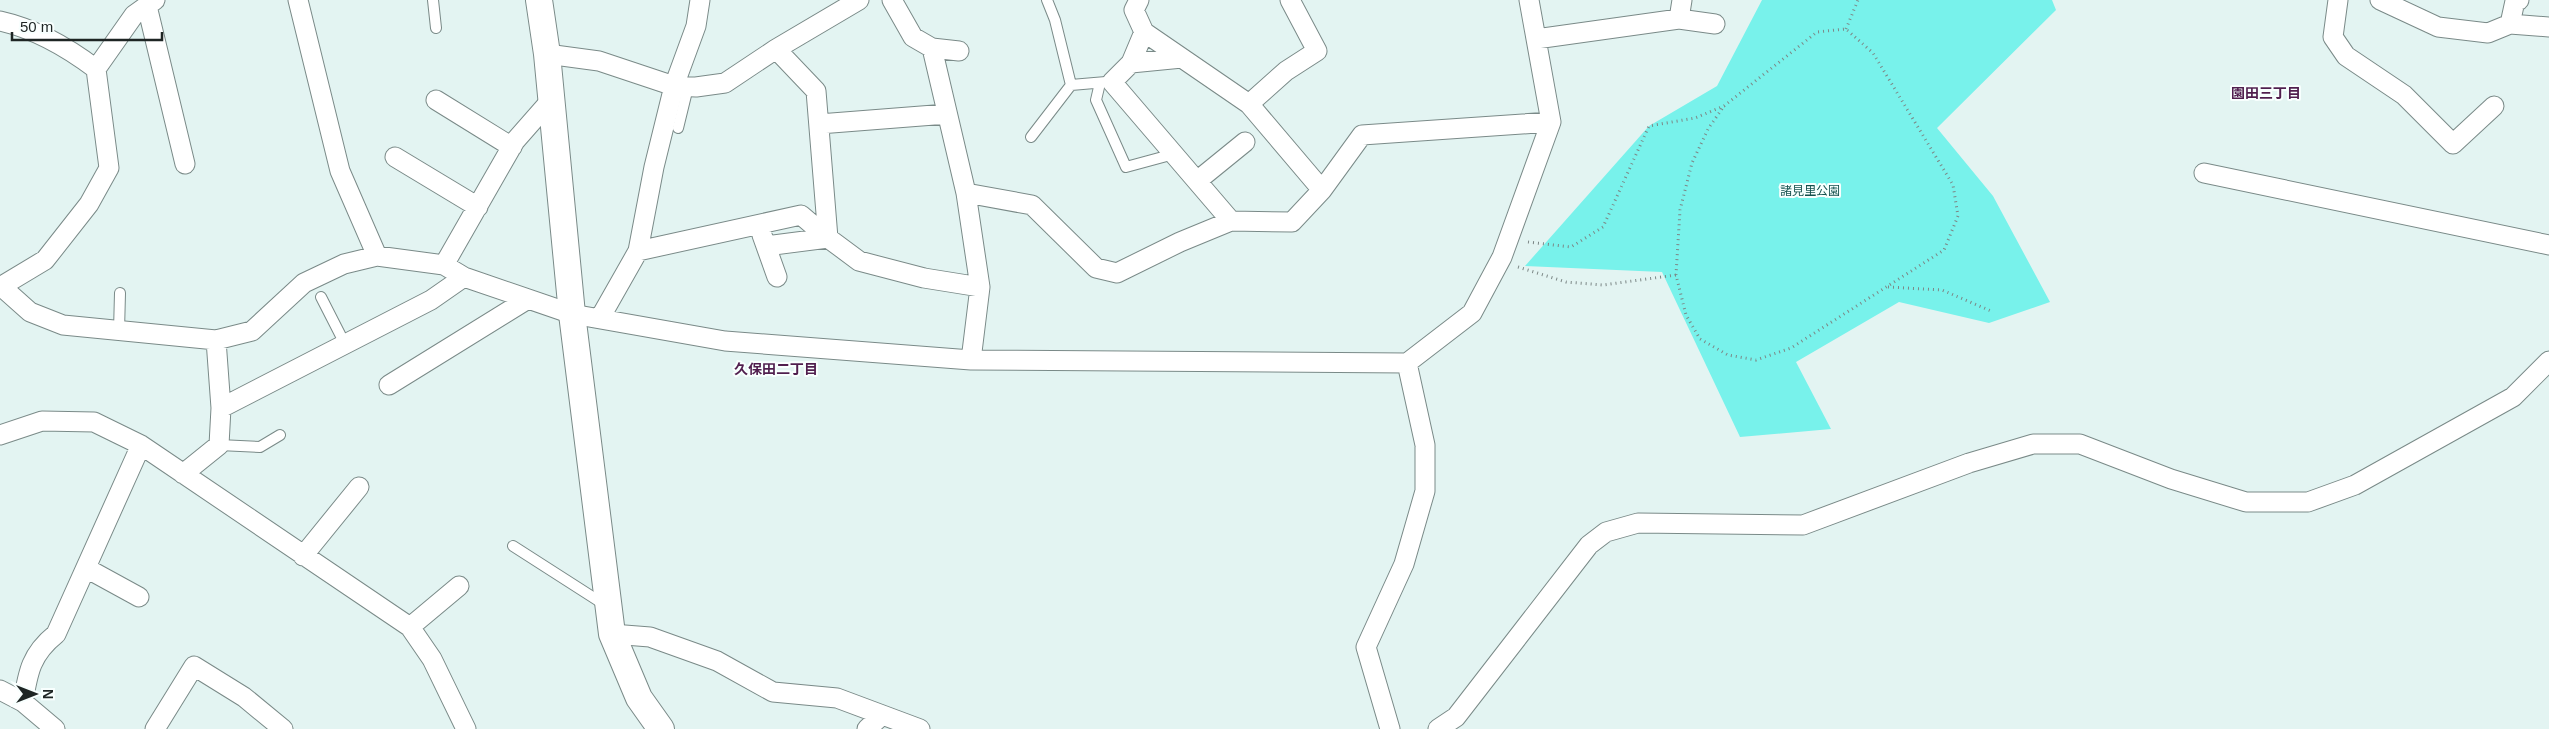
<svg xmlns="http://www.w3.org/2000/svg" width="2549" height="729" font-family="Helvetica,'Noto Sans JP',sans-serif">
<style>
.green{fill:#78f2eb}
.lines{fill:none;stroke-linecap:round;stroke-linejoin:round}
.lane-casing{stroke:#7a8a88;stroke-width:12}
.street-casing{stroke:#7a8a88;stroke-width:21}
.secondary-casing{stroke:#7a8a88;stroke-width:28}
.path{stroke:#7c8786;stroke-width:3;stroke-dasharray:1 4;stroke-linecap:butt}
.lane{stroke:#fff;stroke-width:10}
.street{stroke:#fff;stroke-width:19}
.secondary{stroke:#fff;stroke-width:26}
.labels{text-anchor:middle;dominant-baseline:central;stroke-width:4;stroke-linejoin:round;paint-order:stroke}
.park-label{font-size:12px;fill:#14504d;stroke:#f8fffe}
.neighbourhood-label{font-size:14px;font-weight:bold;fill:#501e4e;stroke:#f8fffe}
</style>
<rect width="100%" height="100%" fill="#e3f4f2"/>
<!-- green -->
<path class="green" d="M1762 0H2052L2056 10 1937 128 1993 196 2050 302 1989 323 1899 302 1796 362 1831 429 1740 437 1662 272 1525 266 1649 126 1717 86Z"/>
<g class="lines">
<defs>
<path id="lane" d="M433 0 436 28
M1047 0 1055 20 1071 85 1106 82
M1100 83 1096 100 1126 167 1174 154
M678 128 688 87
M1031 137 1071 85
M321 297 345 344
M119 331 120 293
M219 445 260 447 280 435
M513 546 605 605"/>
<path id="street" d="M298 0 340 171 377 256
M892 0 913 37 932 48 966 193 980 287 971 360
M1139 0 1134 10 1144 32 1131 63 1112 82 1231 221
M1290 0 1317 51 1286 71 1249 104 1322 190
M2338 0 2333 37 2346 56 2404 95 2453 144 2494 106
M2380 0 2438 27 2488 33 2510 24 2549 27
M147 6 185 164
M1679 19 1715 24
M0 21C36 29 67 47 96 69
M2510 24 2515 1 2519 0
M1144 32 1249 104
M1536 39 1679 19 1682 0
M932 48 959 51
M776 49 816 91 828 238 859 261 924 278 980 287
M547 54 599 61 674 86 696 87 725 83 776 49 859 0
M1131 63 1182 58
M436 100 512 147
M819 124 947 114
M395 157 478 207
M2204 173 2549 245
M1197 181 1245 142
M966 193 1032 205 1096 268 1117 273 1180 242 1231 221 1292 222 1322 190 1362 135 1551 122
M762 235 777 277
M766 246 828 238
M638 251 801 215 828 238
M444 265 515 141 551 100
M0 287 45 260 89 204 109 168 96 69 134 15 155 0
M2 287 30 312 63 325 216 340 252 331 304 283 344 264 377 256 444 265 464 277 572 314 725 341 971 360 1407 363 1472 313 1502 257 1551 122 1529 0
M600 318 638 251 654 167 674 86 696 26 700 0
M389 385 528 299
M221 408 431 300 464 277
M0 435 42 421 94 422 141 445 410 627 432 659 466 729
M183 474 219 445 221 408 216 340
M303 556 359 487
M86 568 139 597
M410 627 459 586
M612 634 650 637 717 661 773 692 837 698 920 729
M0 690 23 702 55 729
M23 702C28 672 31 654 56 634L141 445
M155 729 194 666 244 697 283 729
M867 729 881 716
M1390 729 1366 647 1404 564 1425 491V445L1407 363
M1438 729 1456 717 1589 545 1606 532 1638 523 1803 525 1969 463 2033 444H2080L2171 479 2246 502H2308L2355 485 2513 397 2549 361"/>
<path id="secondary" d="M539 0 547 54 572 314 612 634 639 698 661 729"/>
</defs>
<!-- lane casing -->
<use href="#lane" class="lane-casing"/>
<!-- street casing -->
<use href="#street" class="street-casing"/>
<!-- secondary casing -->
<use href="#secondary" class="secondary-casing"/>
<!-- path -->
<path class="path" d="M1846 29 1858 0
M1528 242 1571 247 1603 227 1649 126 1695 118 1724 106 1817 32 1846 29 1873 53 1953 185 1958 216 1944 250 1791 348 1756 360 1728 355 1700 339 1686 315 1676 275 1680 210 1692 163 1708 129 1724 106
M1518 267 1566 282 1603 285 1676 275
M1888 287 1942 290 1991 311"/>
<!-- lane -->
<use href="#lane" class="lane"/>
<!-- street -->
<use href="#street" class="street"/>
<!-- secondary -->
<use href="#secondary" class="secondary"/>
</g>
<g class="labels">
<!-- park labels -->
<g class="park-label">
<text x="1810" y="191">諸見里公園</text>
</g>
<!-- neighbourhood labels -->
<g class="neighbourhood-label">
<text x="2266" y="93">園田三丁目</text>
<text x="776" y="369">久保田二丁目</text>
</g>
</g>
<!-- north arrow -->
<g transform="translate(35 694) rotate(90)" stroke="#f8fffe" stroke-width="4" paint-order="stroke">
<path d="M0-4L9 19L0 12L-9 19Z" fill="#1e2524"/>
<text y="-8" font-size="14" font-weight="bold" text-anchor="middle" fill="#1e2524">N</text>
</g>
<!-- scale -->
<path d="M12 32v8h150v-8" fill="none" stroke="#1e2524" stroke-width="2.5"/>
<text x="20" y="32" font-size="15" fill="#1e2524" stroke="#f8fffe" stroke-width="4" paint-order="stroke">50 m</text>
</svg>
